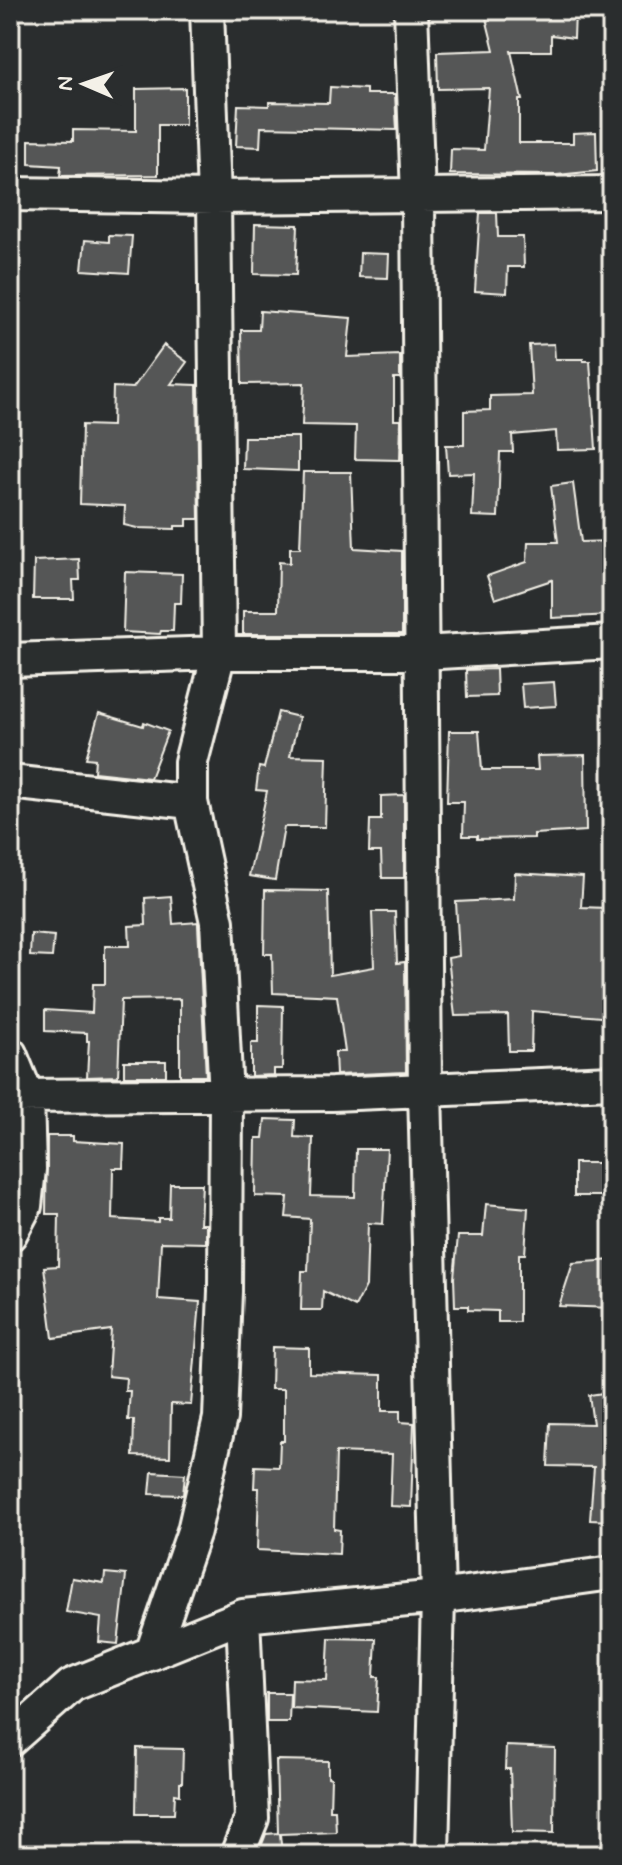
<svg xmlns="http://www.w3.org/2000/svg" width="622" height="1865" font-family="Mynerve,sans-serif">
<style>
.building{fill:#555756;stroke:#f4f1e8;stroke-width:2}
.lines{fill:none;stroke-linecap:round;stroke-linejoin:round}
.minor-casing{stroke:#f4f1e8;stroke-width:38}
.minor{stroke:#2a2d2e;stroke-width:32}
</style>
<rect width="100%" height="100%" fill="#2a2d2e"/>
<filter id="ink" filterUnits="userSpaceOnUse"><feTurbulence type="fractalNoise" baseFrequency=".0125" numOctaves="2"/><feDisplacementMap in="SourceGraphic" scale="16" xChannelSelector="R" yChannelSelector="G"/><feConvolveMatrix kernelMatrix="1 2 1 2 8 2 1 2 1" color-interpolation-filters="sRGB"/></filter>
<g filter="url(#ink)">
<!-- building -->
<path class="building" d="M501 10 575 12 574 38 551 35V51H511L522 100H519V143H573V133L596 132 597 171 557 175 450 174 451 149 484 150 489 88 438 89 437 52 494 50 485 14Z
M330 87 366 89V94H395L397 130 261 127 260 147 236 146 238 105 269 106V102L329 103Z
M185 88V125H158V175L60 176 61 166 29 164V140L73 141V130L136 131V89Z
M480 213H497L498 237H523L524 267H508L507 293 475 291Z
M255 224 298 225 296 275 254 274Z
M109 235 132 236 129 273 82 270 85 240 109 242Z
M360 253 389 254 388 278 359 277Z
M260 311 351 318 347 357 400 355V378H394V420H401L400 460 355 459 356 426 302 425 304 383 242 384 241 330H259Z
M554 344 555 359H583V361H590L596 449 557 450 556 431 512 435 513 452H500L498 517 472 516 474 473 448 474 446 445H464V411L490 410V396L532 395 529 345Z
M164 345 187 362 171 384 197 385 199 519H187V526H175V529L137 528 124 525 125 506 80 504 82 425 112 426 113 387 133 388Z
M244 437H298V471L243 469Z
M303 472H351L354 548 402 551V634H243V611H278L279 562 290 563V548H300Z
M573 483 581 542 612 541V615L552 618V580L495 599 487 576 527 562 528 542H558L551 486Z
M79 559 80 580H73L74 599H33L34 561Z
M125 572 182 574 181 603H174L173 631H161L160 634 123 632Z
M496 669 497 696 467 697 466 670Z
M554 682 556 706 523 708 521 684Z
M278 712 299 717 290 756 327 757 325 827H284L275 880 249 876 267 791 256 790 259 767 264 768Z
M99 713 143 726 144 722 168 731 150 778 94 772 95 759 86 758Z
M449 731H479L482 770H538L537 756 585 755 586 831 534 834V838L477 839V836H463L464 802H447Z
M404 795V878H382L381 852H369L370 820H381V796Z
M515 873 583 877 581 907 606 908 605 920H612V1018L532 1011 531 1051H509L508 1015 455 1016 448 958 459 956 456 902 514 899Z
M265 890 328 891 330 975 374 967 372 912H395L397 963 405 962 406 1072 336 1075 335 1052H345L337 996 273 993 272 954H264Z
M171 896 173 924 198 922V925L206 1076H180V999L121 1000 118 1076 87 1077 89 1041H87V1033L45 1031V1010L92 1013 93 984H105V946H130L129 926 146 925 145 898Z
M31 934 54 936 52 957 30 956Z
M258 1005 283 1006 282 1069H274V1075L251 1076V1043H258Z
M124 1061H166V1076H124Z
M265 1119 295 1120 294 1137 313 1138 311 1196 355 1197 356 1149H387L383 1224 368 1223 366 1286 355 1307 323 1291 322 1310H301L302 1271H308L310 1219 286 1217 288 1197 255 1196 256 1138H263Z
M47 1136H73V1141L124 1144 123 1168H113L112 1219 158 1222V1218H169L170 1184H202L200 1224H206V1243L161 1242 158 1299 200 1302 191 1405 171 1404 170 1457 133 1456 134 1420H128L130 1391H125L126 1378 108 1376 111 1330 53 1338 44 1267 58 1266 59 1214H46Z
M574 1163H612V1196H574Z
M486 1204 528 1208 525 1254H519V1322H498V1311L468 1310V1306H455L454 1278 458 1236H483Z
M612 1260V1308L559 1306 573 1263Z
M272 1347 309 1348V1373L382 1375V1411H400V1422L414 1423 411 1507 390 1506 392 1454 336 1452 334 1529 340 1530 339 1554 257 1550 259 1488H254L255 1466 279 1467 280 1441H284V1389H271Z
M610 1392 612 1521 590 1520 594 1467 548 1466 550 1423 593 1424 589 1395Z
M152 1472 185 1474 183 1495 150 1494Z
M105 1573 126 1575 118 1644 99 1642 101 1618 66 1612 72 1578 104 1583Z
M329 1638 376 1639 374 1677H379L377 1712 291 1708 292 1679 327 1680Z
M267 1693H290L289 1722H267Z
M506 1746 555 1748 554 1833 512 1832 510 1769H505Z
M137 1748 183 1749 182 1783H180V1795L175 1794 174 1814H136Z
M276 1760 328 1761V1777L331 1778 330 1810H335L336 1832 280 1834 282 1855H258L266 1834 278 1833Z"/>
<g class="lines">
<defs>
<path id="minor" d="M411 10 418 196 425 1090 438 1597 432 1855
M10 194 214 197 612 193
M10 660 219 653H422L612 642
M10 782 191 802
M10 1054 27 1096 29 1169 25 1206 10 1234
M10 1096 332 1094 612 1082
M152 1653 194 1531 220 1418 225 1291 226 1096 217 922 191 802V762L219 653 214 197 207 10
M10 1740 72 1685 243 1616 438 1597 612 1573
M237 1855 252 1818 243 1616"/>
</defs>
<!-- minor casing -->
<use href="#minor" class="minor-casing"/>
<!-- minor -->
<use href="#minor" class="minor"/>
</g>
</g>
<!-- margin -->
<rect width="622" height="1865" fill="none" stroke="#2a2d2e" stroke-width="40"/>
<rect x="20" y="20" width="582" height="1825" fill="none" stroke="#f4f1e8" stroke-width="3" filter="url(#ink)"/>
<!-- north arrow -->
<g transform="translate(84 84) rotate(272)" stroke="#2a2d2e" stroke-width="6" paint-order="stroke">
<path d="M0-6L14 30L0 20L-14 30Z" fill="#f4f1e8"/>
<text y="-12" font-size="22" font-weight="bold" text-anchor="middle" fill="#f4f1e8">N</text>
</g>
</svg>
